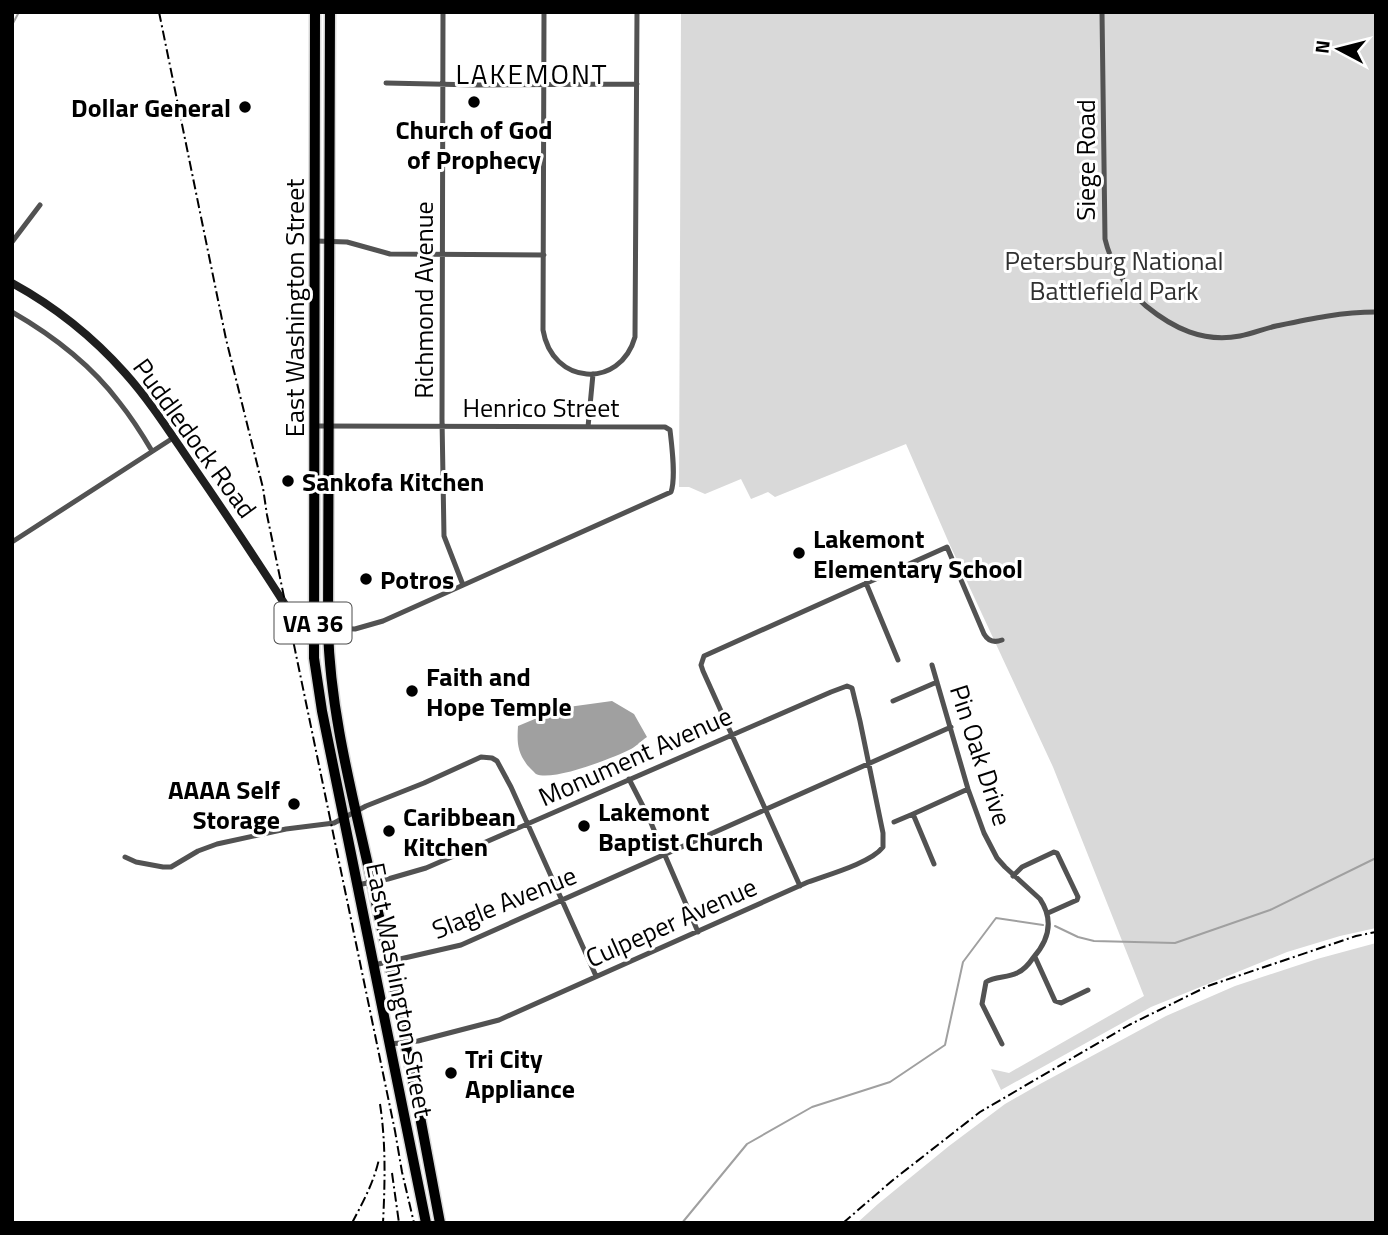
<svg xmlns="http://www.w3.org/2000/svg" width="1388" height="1235" font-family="'Titillium Web',sans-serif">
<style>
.green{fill:#d9d9d9}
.water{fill:#a0a0a0}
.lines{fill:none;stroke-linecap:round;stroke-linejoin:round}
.stream{stroke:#a0a0a0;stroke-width:2}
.trunk-casing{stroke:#dbdbdb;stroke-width:13}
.minor{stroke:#525252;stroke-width:5}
.secondary{stroke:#1f1f1f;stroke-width:8}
.trunk{stroke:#000;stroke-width:10}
.rail{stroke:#000;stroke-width:2;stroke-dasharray:10 3.5 2 3.5;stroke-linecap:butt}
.poi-dot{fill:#000;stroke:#fff;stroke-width:2.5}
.labels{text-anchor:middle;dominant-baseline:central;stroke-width:6;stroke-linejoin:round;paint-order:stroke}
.shield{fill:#fff;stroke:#4c4c4c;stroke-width:2}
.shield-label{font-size:24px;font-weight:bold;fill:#000}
.poi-label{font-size:26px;font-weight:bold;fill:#000;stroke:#fff;text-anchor:start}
.street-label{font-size:26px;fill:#000;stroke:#fff}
.park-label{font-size:26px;fill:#303030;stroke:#fff}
.neighbourhood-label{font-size:28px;letter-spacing:2px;fill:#000;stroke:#fff}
</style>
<rect width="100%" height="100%" fill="#fff"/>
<!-- green -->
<path class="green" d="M681 12H1376V928L1340 936 1287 952 1151 1007 1001 1090 991 1069 1009 1073 1144 996 1053 767 949 543 906 444 775 497 768 492 751 499 741 479 705 494 689 487H679Z
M1376 943V1223H857L878 1204 949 1146 1005 1104 1040 1084 1166 1016 1235 986 1317 959Z"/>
<!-- water -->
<path class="water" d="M612 701 634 714 647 737C641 741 636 747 629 750 613 758 552 782 536 774 535 773 529 767 528 766 517 752 517 742 518 726L561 708Z"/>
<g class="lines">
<!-- stream -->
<path class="stream" d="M12 25 19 12
M1055 926 1078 937 1094 941 1175 943 1270 910 1376 858
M682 1223 747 1144 812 1107 890 1082 945 1045 963 962 996 918 1043 925"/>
<defs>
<path id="trunk" d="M315 12 314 658 322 711 426 1223
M330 12 328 628C330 713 353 797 371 879 396 993 419 1108 440 1223"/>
</defs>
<!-- trunk casing -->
<use href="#trunk" class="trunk-casing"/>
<!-- minor -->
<path class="minor" d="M443 12 442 419 444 536 463 585
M544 12 543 330C552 385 620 390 635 337L637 12
M1102 12 1105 239C1111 264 1126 289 1146 306 1173 328 1203 343 1240 336 1252 334 1263 329 1276 326 1309 319 1341 312 1376 312
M386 83 478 85 637 84
M316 241 347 242 390 254 544 255
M12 242 40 205
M12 312C52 335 91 365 119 402 131 417 142 434 152 451
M315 426 665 427 670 430C672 447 676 478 671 492L383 621 355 629 328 628
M588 427 593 374
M12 542 173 438
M866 583 898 660
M932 665 968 789 984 833 997 858 1005 867 1040 899C1054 920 1049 940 1033 958 1029 964 1024 970 1017 973 1007 978 995 976 986 982L982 1004 1002 1044
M893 701 937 682
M629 779 648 816 698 932
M894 822 913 814
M125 857 136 862 163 867H171L198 851 217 844 286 829 334 823 366 806 424 783 481 757 492 758 497 761 511 787 596 976
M934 864 913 814 968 789
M1013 876 1022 867 1054 852 1057 853 1078 897 1077 900 1048 913
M357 885 388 879 426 868 831 692 847 686 852 688 860 721 883 833V847C871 863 827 875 808 882L499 1020 418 1041 390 1044
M800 886 703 671 701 665 704 656 947 547 984 634C988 641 994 643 1002 640
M1035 957 1055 1001 1061 1003 1088 990
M374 965 461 945 951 727"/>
<!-- secondary -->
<path class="secondary" d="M12 283C54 306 93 337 125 373 152 403 174 439 197 472 228 517 257 561 286 606 299 623 308 625 328 628"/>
<!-- trunk -->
<use href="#trunk" class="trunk"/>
<!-- rail -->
<path class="rail" d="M159 12 226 339 263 488 267 515 395 1131 402 1172 414 1223
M380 1104C386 1143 385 1183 383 1223
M392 1173 399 1223
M352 1223C363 1202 374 1182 379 1159
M843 1223 893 1180 980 1112 1129 1025 1208 986 1356 936 1376 932"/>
</g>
<!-- markers -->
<g class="poi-dot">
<circle cx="474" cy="102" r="7"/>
<circle cx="245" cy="107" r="7"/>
<circle cx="288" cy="481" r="7"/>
<circle cx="799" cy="553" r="7"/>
<circle cx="366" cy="579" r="7"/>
<circle cx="412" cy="691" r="7"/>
<circle cx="294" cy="804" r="7"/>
<circle cx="584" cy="826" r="7"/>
<circle cx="389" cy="831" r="7"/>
<circle cx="451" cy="1073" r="7"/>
</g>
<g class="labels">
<!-- shield labels -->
<rect class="shield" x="274.5" y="602.5" width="77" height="41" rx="5"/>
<g class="shield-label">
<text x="313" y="623">VA 36</text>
</g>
<!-- poi labels -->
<g class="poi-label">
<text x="231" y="107" text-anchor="end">Dollar General</text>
<text x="474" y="129" text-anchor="middle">Church of God<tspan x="474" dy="30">of Prophecy</tspan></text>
<text x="302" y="481">Sankofa Kitchen</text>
<text x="813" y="538">Lakemont<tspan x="813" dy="30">Elementary School</tspan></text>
<text x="380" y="579">Potros</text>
<text x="426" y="676">Faith and<tspan x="426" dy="30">Hope Temple</tspan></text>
<text x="280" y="789" text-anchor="end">AAAA Self<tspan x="280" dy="30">Storage</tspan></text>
<text x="598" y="811">Lakemont<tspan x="598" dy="30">Baptist Church</tspan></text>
<text x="403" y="816">Caribbean<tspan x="403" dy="30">Kitchen</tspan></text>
<text x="465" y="1058">Tri City<tspan x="465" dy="30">Appliance</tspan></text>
</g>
<!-- street labels -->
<g class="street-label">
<text transform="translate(1085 160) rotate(-90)">Siege Road</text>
<text transform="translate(423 300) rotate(-90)">Richmond Avenue</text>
<text transform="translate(294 308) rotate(-90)">East Washington Street</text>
<text x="541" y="407">Henrico Street</text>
<text transform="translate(195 438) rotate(54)">Puddledock Road</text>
<text transform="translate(981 755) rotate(72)">Pin Oak Drive</text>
<text transform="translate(635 756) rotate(-24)">Monument Avenue</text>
<text transform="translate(504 902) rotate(-22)">Slagle Avenue</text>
<text transform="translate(671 922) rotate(-24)">Culpeper Avenue</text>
<text transform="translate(400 990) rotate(79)">East Washington Street</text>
</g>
<!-- park labels -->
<g class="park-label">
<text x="1114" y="260">Petersburg National<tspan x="1114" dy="30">Battlefield Park</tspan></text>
</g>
<!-- neighbourhood labels -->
<g class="neighbourhood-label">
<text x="532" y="73">LAKEMONT</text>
</g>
</g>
<!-- border -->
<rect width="1388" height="1235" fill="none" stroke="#000000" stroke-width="28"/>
<!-- north arrow -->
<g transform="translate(1339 49) rotate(277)" stroke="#ffffff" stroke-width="5" paint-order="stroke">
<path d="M0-5L12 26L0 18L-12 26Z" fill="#000000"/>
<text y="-10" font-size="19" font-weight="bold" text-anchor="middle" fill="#000000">N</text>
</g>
</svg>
